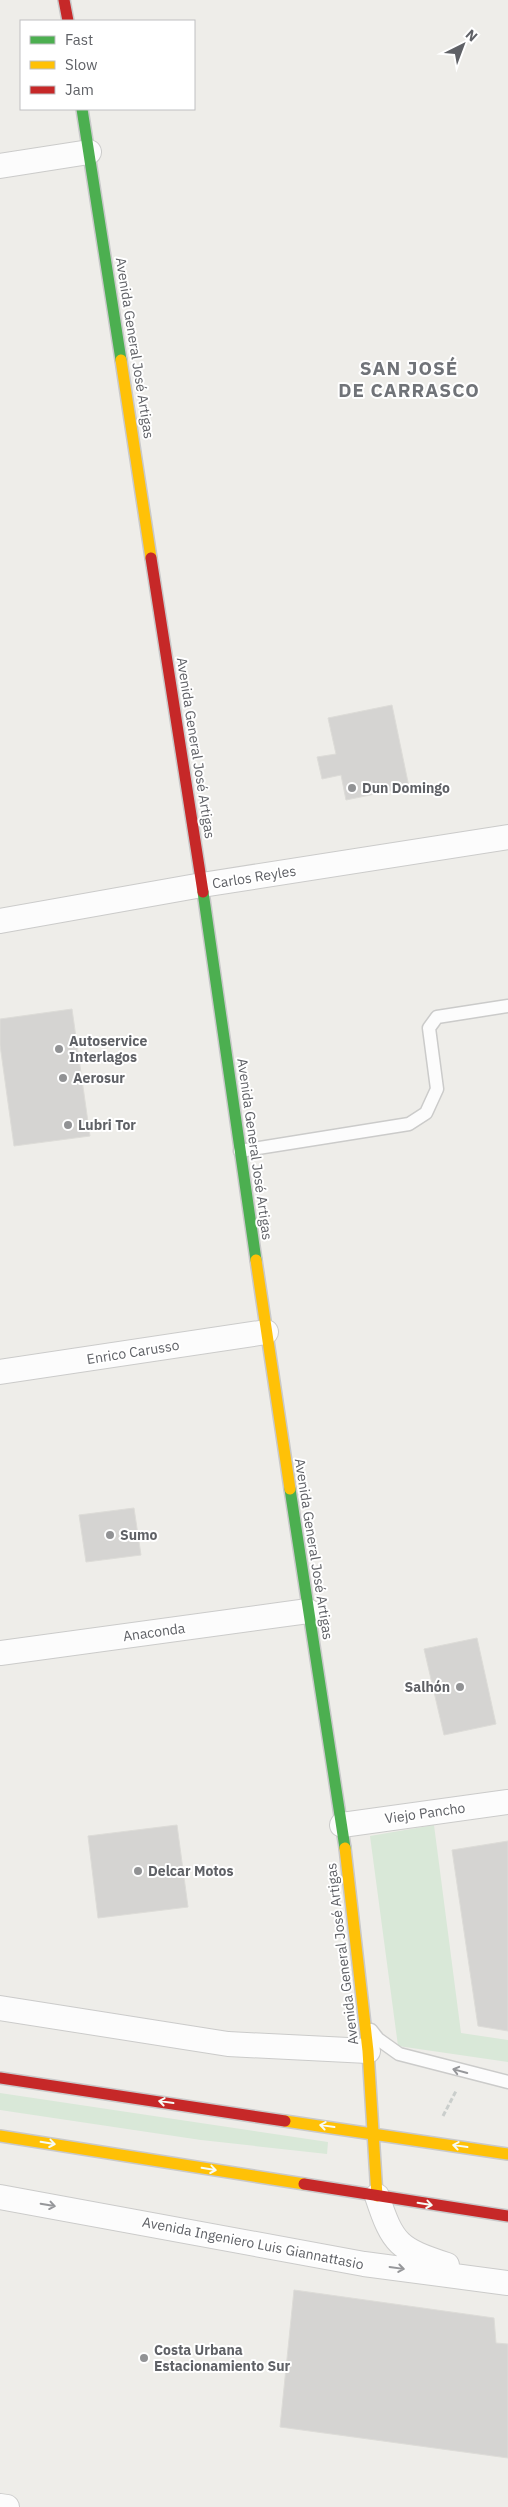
<svg xmlns="http://www.w3.org/2000/svg" width="508" height="2507" font-family="'IBM Plex Sans',sans-serif">
<style>
.green{fill:#d9e8d8}
.building{fill:#d5d4d2;stroke:#dddcd8}
.lines{fill:none;stroke-linecap:round;stroke-linejoin:round}
.lane-casing{stroke:#cbcbca;stroke-width:15}
.street-casing{stroke:#cbcbca;stroke-width:26}
.fast-casing{stroke:#c9c9ca;stroke-width:14}
.slow-casing{stroke:#c9c9ca;stroke-width:14}
.jam-casing{stroke:#c9c9ca;stroke-width:14}
.path{stroke:#cacecc;stroke-width:3;stroke-dasharray:5 2.5;stroke-linecap:butt}
.lane{stroke:#fcfcfc;stroke-width:12}
.street{stroke:#fcfcfc;stroke-width:24}
.fast{stroke:#4caf50;stroke-width:11}
.slow{stroke:#ffc107;stroke-width:11}
.jam{stroke:#c62828;stroke-width:11}
.oneway{stroke:#96979a}
.oneway2{stroke:#f6fbf6}
.poi-dot{fill:#919294;stroke:#fff;stroke-width:2}
.labels{text-anchor:middle;dominant-baseline:central;stroke-width:4;stroke-linejoin:round;paint-order:stroke}
.street-label{font-size:14px;fill:#5f6166;stroke:#fff}
.poi-label{font-size:14px;font-weight:bold;fill:#5f6166;stroke:#fff;text-anchor:start}
.district-label{font-size:19px;font-weight:bold;letter-spacing:1px;fill:#707378;stroke:#fff}
</style>
<rect width="100%" height="100%" fill="#eeede9"/>
<!-- green -->
<path class="green" d="M434 1825 461 2033 508 2040V2062L398 2046 370 1836Z
M0 2093 328 2142 327 2154 201 2140 0 2110Z"/>
<!-- building -->
<path class="building" d="M392 705 409 787 346 800 341 775 322 779 317 757 336 754 328 718Z
M72 1009 90 1136 14 1146 0 1045V1019Z
M134 1508 141 1555 86 1562 79 1515Z
M477 1638 496 1724 444 1735 424 1649Z
M177 1825 188 1907 98 1918 88 1836Z
M508 1841V2031L478 2026 452 1850Z
M294 2290 494 2318 496 2343 508 2344V2458L280 2427Z"/>
<g class="lines">
<defs>
<path id="lane" d="M240 1151 409 1124 426 1113 437 1089 429 1028 437 1017 508 1006
M371 2030 378 2039 399 2054 508 2082"/>
<path id="street" d="M0 166 89 152
M0 921 202 885 508 837
M0 1372 266 1332
M0 1653 308 1611
M342 1825 508 1802
M0 2008 228 2044 368 2051
M377 2196C393 2245 399 2249 447 2265
M0 2197 364 2264 508 2283
M0 2506 7 2507"/>
<path id="fast" d="M82 109 121 360
M203 892 256 1260
M290 1489 345 1848"/>
<path id="slow" d="M121 360 151 558
M256 1260 290 1489
M345 1848 368 2051 377 2196
M285 2121 508 2154
M0 2136 304 2184"/>
<path id="jam" d="M64 0 68 21
M151 558 203 892
M0 2078 285 2121
M304 2184 508 2216"/>
</defs>
<!-- lane casing -->
<use href="#lane" class="lane-casing"/>
<!-- street casing -->
<use href="#street" class="street-casing"/>
<!-- fast casing -->
<use href="#fast" class="fast-casing"/>
<!-- slow casing -->
<use href="#slow" class="slow-casing"/>
<!-- jam casing -->
<use href="#jam" class="jam-casing"/>
<!-- path -->
<path class="path" d="M443 2116 456 2091"/>
<!-- lane -->
<use href="#lane" class="lane"/>
<!-- street -->
<use href="#street" class="street"/>
<!-- fast -->
<use href="#fast" class="fast"/>
<!-- slow -->
<use href="#slow" class="slow"/>
<!-- jam -->
<use href="#jam" class="jam"/>
</g>
<!-- one-way arrows -->
<defs><path id="oneway-shaft" d="M-6 0H5M1.5-3L5.5 0L1.5 3" fill="none" stroke-width="1.6" stroke-linecap="round" stroke-linejoin="round" transform="scale(1.25)"/></defs>
<g class="oneway">
<use href="#oneway-shaft" transform="translate(460 2071) rotate(-165)"/>
<use href="#oneway-shaft" transform="translate(48 2205) rotate(10)"/>
<use href="#oneway-shaft" transform="translate(397 2268) rotate(8)"/>
</g>
<g class="oneway2">
<use href="#oneway-shaft" transform="translate(166 2102) rotate(-172)"/>
<use href="#oneway-shaft" transform="translate(327 2126) rotate(-172)"/>
<use href="#oneway-shaft" transform="translate(48 2143) rotate(9)"/>
<use href="#oneway-shaft" transform="translate(460 2146) rotate(-172)"/>
<use href="#oneway-shaft" transform="translate(209 2169) rotate(9)"/>
<use href="#oneway-shaft" transform="translate(425 2204) rotate(9)"/>
</g>
<!-- markers -->
<g class="poi-dot">
<circle cx="352" cy="788" r="5"/>
<circle cx="59" cy="1049" r="5"/>
<circle cx="63" cy="1078" r="5"/>
<circle cx="68" cy="1125" r="5"/>
<circle cx="110" cy="1535" r="5"/>
<circle cx="460" cy="1687" r="5"/>
<circle cx="138" cy="1871" r="5"/>
<circle cx="144" cy="2358" r="5"/>
</g>
<g class="labels">
<!-- street labels -->
<g class="street-label">
<text transform="translate(135 348) rotate(81)">Avenida General José Artigas</text>
<text transform="translate(196 748) rotate(81)">Avenida General José Artigas</text>
<text transform="translate(254 877) rotate(-9)">Carlos Reyles</text>
<text transform="translate(255 1149) rotate(82)">Avenida General José Artigas</text>
<text transform="translate(133 1352) rotate(-9)">Enrico Carusso</text>
<text transform="translate(314 1549) rotate(81)">Avenida General José Artigas</text>
<text transform="translate(154 1632) rotate(-8)">Anaconda</text>
<text transform="translate(425 1813) rotate(-8)">Viejo Pancho</text>
<text transform="translate(342 1954) rotate(-97)">Avenida General José Artigas</text>
<text transform="translate(253 2243) rotate(11)">Avenida Ingeniero Luis Giannattasio</text>
</g>
<!-- poi labels -->
<g class="poi-label">
<text x="362" y="788">Dun Domingo</text>
<text x="69" y="1041">Autoservice<tspan x="69" dy="16">Interlagos</tspan></text>
<text x="73" y="1078">Aerosur</text>
<text x="78" y="1125">Lubri Tor</text>
<text x="120" y="1535">Sumo</text>
<text x="450" y="1687" text-anchor="end">Salhón</text>
<text x="148" y="1871">Delcar Motos</text>
<text x="154" y="2350">Costa Urbana<tspan x="154" dy="16">Estacionamiento Sur</tspan></text>
</g>
<!-- district labels -->
<g class="district-label">
<text x="409" y="368">SAN JOSÉ<tspan x="409" dy="22">DE CARRASCO</tspan></text>
</g>
</g>
<!-- legend -->
<rect x="20" y="20" width="175" height="90" fill="#ffffff" stroke="#bfc0c2"/>
<rect x="30" y="36" width="25" height="8" fill="#4caf50" stroke="#bfc0c2"/>
<text x="65" y="45" font-size="15" fill="#5f6166">Fast</text>
<rect x="30" y="61" width="25" height="8" fill="#ffc107" stroke="#bfc0c2"/>
<text x="65" y="70" font-size="15" fill="#5f6166">Slow</text>
<rect x="30" y="86" width="25" height="8" fill="#c62828" stroke="#bfc0c2"/>
<text x="65" y="95" font-size="15" fill="#5f6166">Jam</text>
<!-- north arrow -->
<g transform="translate(463 45) rotate(42)" stroke="#ffffff" stroke-width="4" paint-order="stroke">
<path d="M0-4L9 19L0 12L-9 19Z" fill="#5f6166"/>
<text y="-8" font-size="14" font-weight="bold" text-anchor="middle" fill="#5f6166">N</text>
</g>
</svg>
